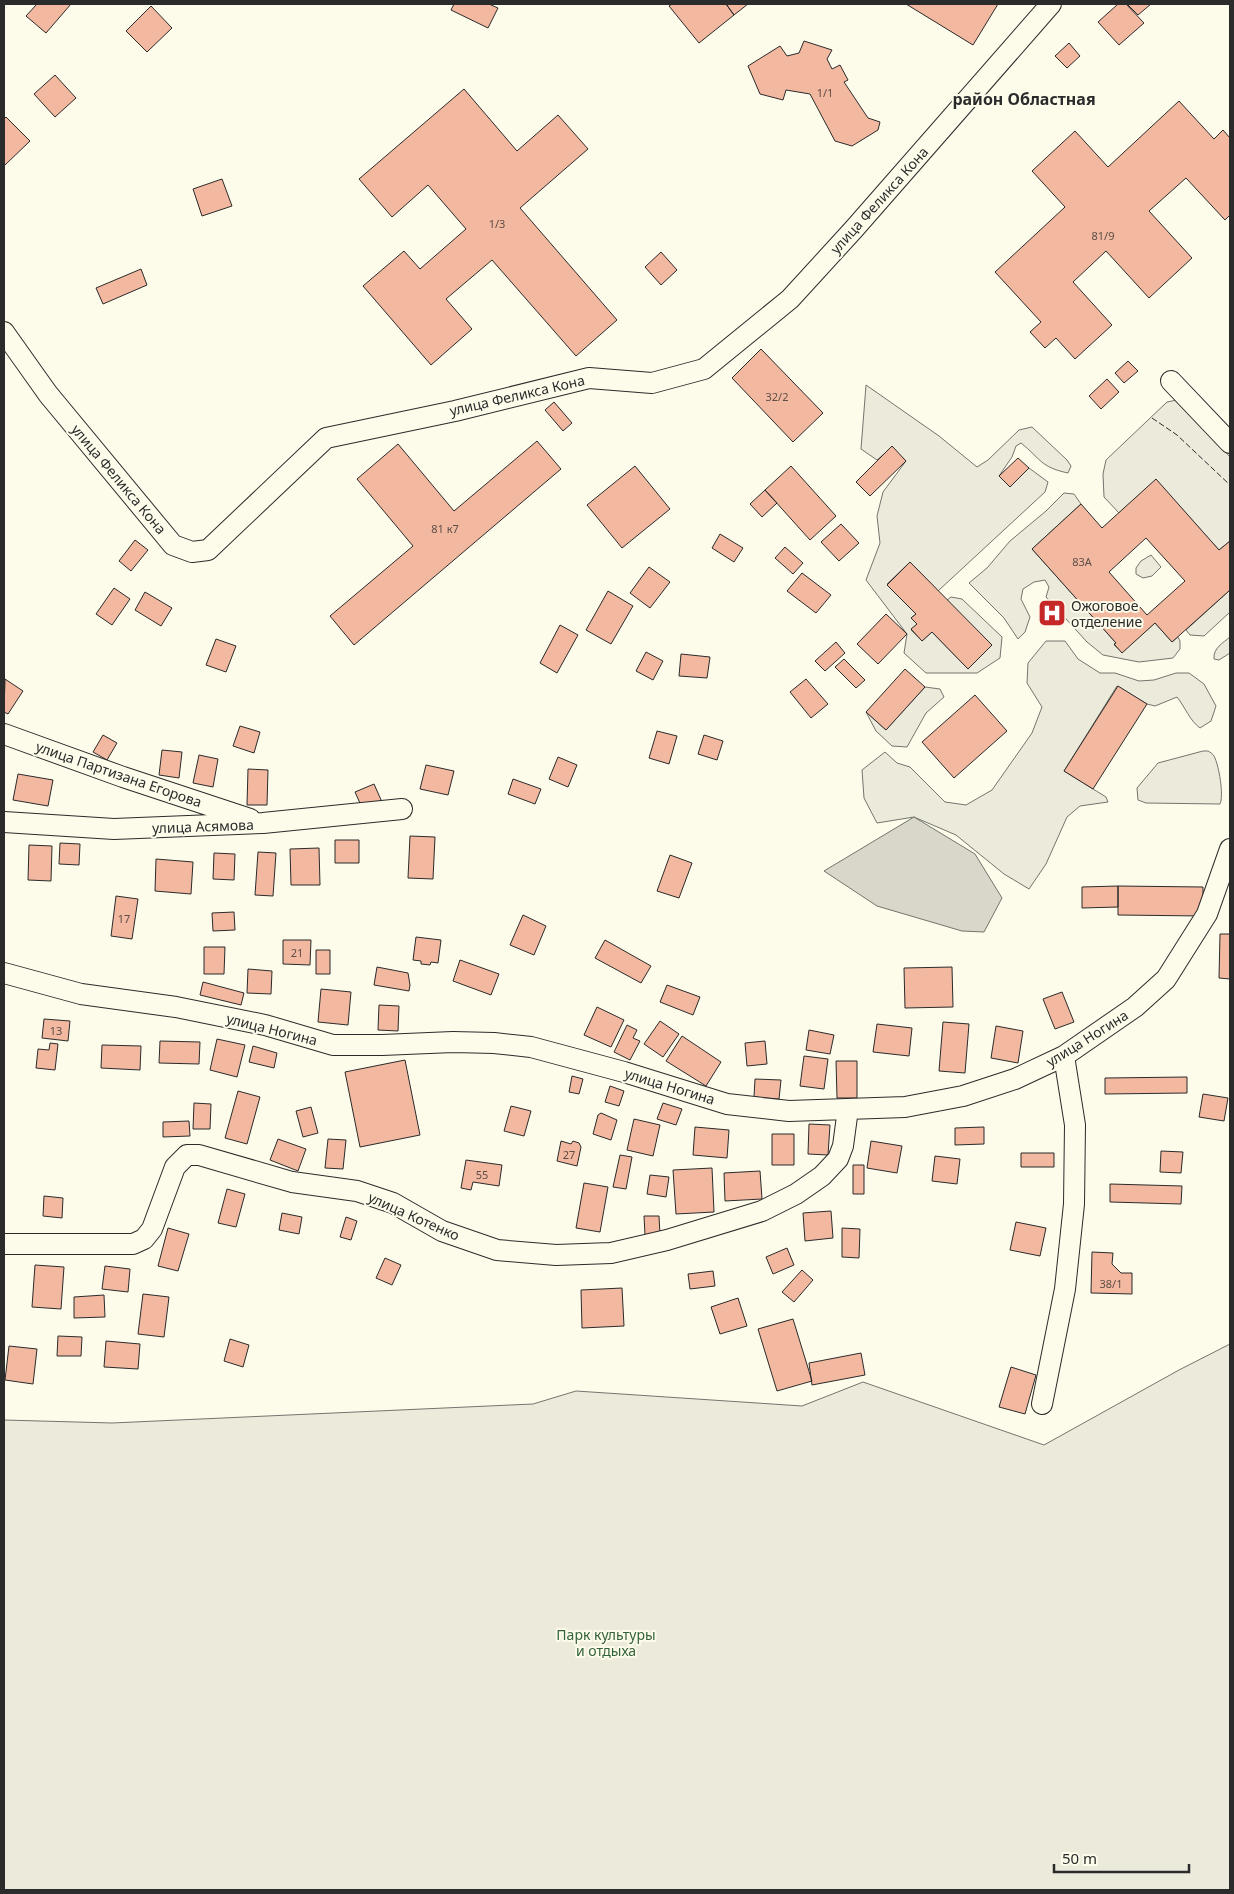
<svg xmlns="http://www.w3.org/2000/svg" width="1234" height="1894" font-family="'Noto Sans',sans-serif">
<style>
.green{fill:#ecebdb;stroke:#74746e}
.water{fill:#d8d7c9;stroke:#74746e}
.building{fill:#f2b8a0;stroke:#2b2b2b;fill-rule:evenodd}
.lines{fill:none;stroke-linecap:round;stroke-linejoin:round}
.minor-casing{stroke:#2b2b2b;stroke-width:22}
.minor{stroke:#fdfbea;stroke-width:20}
.fence{stroke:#2b2b2b;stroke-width:1;stroke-dasharray:6 2.5;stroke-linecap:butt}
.labels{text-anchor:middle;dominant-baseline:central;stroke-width:4;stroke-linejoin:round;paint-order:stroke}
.number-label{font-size:11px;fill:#5d4e48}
.street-label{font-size:14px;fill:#2b2b2b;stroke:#fdfbea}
.poi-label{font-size:14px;fill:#2b2b2b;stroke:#fdfbea;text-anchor:start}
.park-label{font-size:14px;fill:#34623c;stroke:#fdfbea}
.quarter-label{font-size:16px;font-weight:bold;fill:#2b2b2b;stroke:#fdfbea}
</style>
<rect width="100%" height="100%" fill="#fdfbea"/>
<!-- green -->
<path class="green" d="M866 385 939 436 977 467 988 460 1019 430 1032 427 1067 460 1071 466 1068 473C1040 467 1041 459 1021 443L1016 446 1012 457 999 476 1029 468 1048 482 1045 492 938 591 910 562 887 584 916 614 911 618 917 624 911 630 922 641 932 632 968 669 947 600 951 597 962 599 1002 637 1000 658 977 673H926L904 653 907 634 866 580 880 543 877 516 883 492 906 461 892 447 877 460 861 449Z
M1177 400 1230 457V541L1219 550 1156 480 1119 513 1104 497 1103 474 1106 460 1167 402Z
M1064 493 1074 494 1081 504 1032 549 1116 643 1114 645 1122 652 1155 623 1172 642 1178 637 1180 641V649L1173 658 1139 662 1103 655 1087 642 1046 597 1049 587 1045 580 1034 582 1023 589 1021 599 1030 617 1025 632 1018 639 1004 618 969 583 987 568 1010 541 1046 511Z
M1151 555 1161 567 1152 576 1143 578 1136 574V568L1141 561Z
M1230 590V612L1204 636 1190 635 1186 630Z
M1230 637V653L1219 660 1214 659C1213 648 1223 643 1230 637Z
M1046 641H1065L1078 659 1100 673H1115L1139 681 1154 680 1176 673H1189L1204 684 1216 706 1211 721 1200 728C1190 721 1185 707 1177 697L1155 706 1147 704 1117 686 1064 771 1106 797 1108 802 1080 806 1067 817 1046 864 1029 889 1004 874 956 835 914 817 877 823 864 798 862 770 885 752 897 763 910 767 945 802 966 805 992 790 1032 733 1042 707 1027 683 1028 663Z
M925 687 940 689 944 697 926 713 907 747 892 746 876 731 866 712 886 730Z
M1203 751H1208C1210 752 1213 754 1214 756 1219 765 1224 796 1220 804L1146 803 1138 800 1137 788 1158 763Z
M1230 1344V1890H4V1420L112 1423 533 1404 576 1391 802 1406 863 1382 1044 1445 1179 1370Z"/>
<!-- water -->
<path class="water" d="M914 817 975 854 1002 898 984 932 962 931 877 906 824 871Z"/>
<!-- building -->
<path class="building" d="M37 4H71L46 33 26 16Z
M454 4H489L498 8 488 28 451 10Z
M672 4H726L734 15 699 43 669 6Z
M726 4H748L734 15Z
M906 4H998L973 45Z
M1118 4H1126L1144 23 1119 45 1098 22Z
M1127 4H1151L1138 15Z
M151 6 172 28 147 52 126 31Z
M804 41 832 50 827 59 832 69 840 65 848 80 844 82 868 118 880 122 878 130 852 146 835 141 810 94 786 90 783 100 760 94 748 66 780 46 787 56 799 53Z
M1069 43 1080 56 1067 68 1055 56Z
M55 75 76 98 55 117 34 94Z
M464 89 517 151 558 115 588 149 520 208 617 320 576 356 492 260 446 299 472 329 431 365 363 286 404 251 420 269 466 229 428 185 392 217 359 179Z
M1179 101 1214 139 1223 130 1230 138V215L1225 220 1186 178 1149 211 1192 258 1149 298 1106 251 1073 282 1112 325 1075 359 1056 338 1045 348 1030 332 1041 322 995 272 1065 207 1032 171 1075 131 1108 167Z
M6 117 30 141 5 165 4 163V119Z
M222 179 232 206 202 216 193 189Z
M661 252 677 270 661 285 645 267Z
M141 269 147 285 103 304 96 288Z
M761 349 823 413 793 442 732 378Z
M1128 361 1138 371 1124 383 1115 373Z
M1107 379 1119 392 1101 409 1089 396Z
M554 402 572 423 563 431 545 410Z
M537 441 561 469 354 645 330 616 413 546 357 479 398 444 454 511Z
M892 446 906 461 870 496 856 482Z
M1018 458 1029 468 1010 487 999 476Z
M635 466 670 509 622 548 587 505Z
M791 466 836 516 810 540 765 490Z
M1156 479 1219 550 1230 541V590L1172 642 1155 623 1122 653 1114 644 1116 643 1032 549 1081 504 1102 528ZM1146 538 1185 581 1147 615 1109 572Z
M765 490 777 503 762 517 750 504Z
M841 524 859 543 839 561 821 542Z
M720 534 743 548 734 562 712 548Z
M135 540 148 550 131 571 119 561Z
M785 547 803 563 793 574 775 558Z
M910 562 992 645 968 669 932 632 922 641 911 629 917 624 911 618 916 614 887 585Z
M649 567 670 582 650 608 630 593Z
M802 573 831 595 816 613 787 591Z
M114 588 130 599 112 625 96 614Z
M608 591 633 606 611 644 586 630Z
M145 592 172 608 161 626 135 610Z
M886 614 907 634 878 664 857 644Z
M560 625 578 635 557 673 540 663Z
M216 639 236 646 226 672 206 665Z
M836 642 845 653 825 671 815 661Z
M646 652 663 661 653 680 636 671Z
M681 654 710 657 707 678 679 676Z
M844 659 865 680 856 688 835 667Z
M905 669 925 687 886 730 866 712Z
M5 679 23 691 8 714 4 712Z
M806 679 828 704 811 718 790 692Z
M1118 686 1147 704 1093 789 1064 771Z
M975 695 1007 731 954 778 922 742Z
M240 726 260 732 254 753 233 746Z
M657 731 677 736 669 764 649 758Z
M103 735 117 743 107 760 93 752Z
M704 735 723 741 717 760 698 754Z
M162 750 182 752 179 778 159 775Z
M199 755 218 759 213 787 193 783Z
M558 757 577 765 568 787 549 779Z
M426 765 454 771 448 795 420 789Z
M248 769 268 770 267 805H247Z
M18 774 53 780 48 806 13 800Z
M513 779 541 789 535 804 508 794Z
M374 784 382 802 363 810 355 792Z
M410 836 435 837 433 879 408 878Z
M335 840H359V863H335Z
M60 843 80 844 79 865 59 864Z
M29 845 52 846 51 881 28 880Z
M319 848 320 885H291L290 849Z
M258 852 276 853 273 896 255 895Z
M214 853 235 854 234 880 213 879Z
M670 855 692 863 679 898 657 891Z
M156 859 193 862 191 894 155 891Z
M1118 886V907L1082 908V887Z
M1118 886 1203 887V916L1118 915Z
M116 896 138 899 132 939 111 936Z
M234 912 235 930 213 931 212 913Z
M523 915 546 926 534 955 510 945Z
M1220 934H1230V979L1219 978Z
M416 937 441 940 438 963 431 962 430 965 421 964V961L413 960Z
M283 940H311L310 965 283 964Z
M605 940 651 966 641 983 595 958Z
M204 947H225L224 974H204Z
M316 950H330V974H316Z
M460 960 499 974 491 995 453 981Z
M377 967 408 973 410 985 409 991 374 985Z
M952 967 953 1007 905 1008 904 968Z
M248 969 272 971 271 994 247 993Z
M203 982 244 993 241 1005 200 995Z
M667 985 700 997 693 1015 660 1002Z
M321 989 351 992 348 1025 318 1022Z
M1062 992 1074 1022 1055 1029 1043 999Z
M379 1005 399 1006 398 1031 378 1030Z
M597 1007 624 1020 611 1047 584 1035Z
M44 1019 70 1021 68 1041 42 1038Z
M660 1021 679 1034 663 1057 644 1044Z
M943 1022 969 1024 965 1073 939 1071Z
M877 1024 912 1028 909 1056 873 1052Z
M627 1025 637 1030 633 1038 640 1041 630 1060 614 1052Z
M996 1026 1023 1031 1018 1063 991 1058Z
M809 1030 834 1035 830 1054 806 1050Z
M682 1036 721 1062 706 1086 666 1061Z
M217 1039 245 1045 237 1077 210 1070Z
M160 1041 200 1042 199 1064 159 1063Z
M765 1041 767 1064 747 1066 745 1043Z
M50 1043 58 1044 55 1070 36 1068 38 1049 49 1050Z
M102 1045 141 1046 140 1070 101 1068Z
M253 1046 277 1053 274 1068 249 1062Z
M804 1056 828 1059 824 1089 800 1086Z
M405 1060 420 1135 360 1147 345 1072Z
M836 1061H857V1098H837Z
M572 1076 583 1079 579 1094 569 1092Z
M1187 1077V1093L1105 1094V1078Z
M755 1079 781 1080 779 1099 754 1097Z
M610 1086 624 1091 619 1106 605 1102Z
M238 1091 260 1097 247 1144 225 1138Z
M1203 1094 1228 1098 1224 1121 1199 1117Z
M194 1103 211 1104 210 1129H193Z
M663 1103 682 1109 676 1125 657 1119Z
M511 1106 531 1111 524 1136 504 1131Z
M311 1107 318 1133 303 1137 296 1111Z
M601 1113 617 1120 611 1140 593 1134 598 1115Z
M634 1119 660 1125 653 1156 627 1150Z
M189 1121 190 1136 163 1137V1122Z
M809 1124 830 1125 828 1155 808 1154Z
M695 1127 729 1130 727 1158 693 1155Z
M984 1127V1144L955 1145V1128Z
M772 1134H794V1165H772Z
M278 1139 306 1149 298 1171 270 1160Z
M328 1139 346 1140 343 1169 325 1168Z
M561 1141 571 1144 573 1141 579 1143 581 1147 577 1166 557 1161Z
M871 1141 902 1146 897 1173 867 1168Z
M1161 1151 1183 1152 1181 1173 1160 1172Z
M1021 1153H1054V1167H1021Z
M620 1155 632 1157 626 1189 613 1187Z
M935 1156 960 1159 957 1184 932 1181Z
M466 1160 502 1165 499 1186 473 1182 471 1190 461 1188Z
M853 1165H864V1194H853Z
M712 1168 714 1212 676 1214 673 1170Z
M760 1171 762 1199 725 1201 724 1173Z
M650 1175 669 1177 666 1197 647 1194Z
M584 1183 608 1187 600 1232 576 1228Z
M1110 1184 1182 1186 1181 1204 1110 1202Z
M227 1189 245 1194 236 1227 218 1223Z
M44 1196 63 1198 62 1218 43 1216Z
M831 1211 833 1238 805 1241 803 1213Z
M282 1213 302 1217 299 1234 279 1230Z
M644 1216H659L660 1235H645Z
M346 1217 357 1221 351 1240 340 1237Z
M1016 1222 1046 1228 1040 1256 1010 1250Z
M168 1228 189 1234 178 1271 158 1266Z
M842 1228 860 1229 859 1258 842 1257Z
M787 1248 794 1265 773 1274 766 1257Z
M1092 1252 1113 1253 1112 1264 1121 1273H1132V1294L1091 1293Z
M385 1258 401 1265 392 1285 376 1278Z
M35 1265 64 1267 61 1309 32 1307Z
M105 1266 130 1269 128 1292 102 1289Z
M802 1270 813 1280 794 1302 782 1292Z
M713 1271 715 1286 690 1289 688 1274Z
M622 1288 624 1326 582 1328 581 1290Z
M143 1294 169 1297 164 1337 138 1334Z
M104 1295 105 1317 74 1318V1297Z
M738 1298 747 1326 720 1334 711 1307Z
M793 1319 812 1381 777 1391 758 1329Z
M58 1336 82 1337 81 1356H57Z
M230 1339 249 1345 243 1367 224 1361Z
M106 1341 140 1344 138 1369 104 1367Z
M9 1346 37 1349 33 1384 5 1380Z
M861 1353 865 1375 812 1385 809 1363Z
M1011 1367 1036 1375 1025 1414 999 1407Z"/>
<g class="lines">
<defs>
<path id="minor" d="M4 332 48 394 173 545 192 552 208 550 326 438 455 411 589 378 652 383 704 369 790 299 854 229 1051 4
M1171 381 1230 443
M4 734 123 777 250 819
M4 822 114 829 263 823 402 809
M4 973 81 994 176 1007 265 1025 333 1045H382L453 1042 494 1043 531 1047 624 1072 727 1104 789 1111 905 1107 963 1096 1015 1079 1064 1056 1135 1007 1166 979 1207 914 1230 849
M4 1244H133L144 1239 152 1229 175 1167 187 1155H199L292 1182 357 1191 393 1203 442 1231 497 1250 556 1255 611 1253 667 1240 762 1211 796 1194 822 1176 838 1159 843 1146 848 1109
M1042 1404 1065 1289 1074 1204 1075 1125 1064 1056"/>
</defs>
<!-- minor casing -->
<use href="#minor" class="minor-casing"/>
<!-- minor -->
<use href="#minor" class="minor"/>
<!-- fence -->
<path class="fence" d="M1152 418 1177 435 1230 485"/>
</g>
<!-- icons -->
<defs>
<symbol id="hospital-square" viewBox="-11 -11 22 22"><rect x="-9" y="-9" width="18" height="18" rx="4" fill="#c62828" stroke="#fdfbea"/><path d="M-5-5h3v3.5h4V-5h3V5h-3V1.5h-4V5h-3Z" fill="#fff"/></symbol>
</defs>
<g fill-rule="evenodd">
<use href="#hospital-square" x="1036" y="597" width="32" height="32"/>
</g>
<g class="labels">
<!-- number labels -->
<g class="number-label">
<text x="825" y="92">1/1</text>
<text x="497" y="223">1/3</text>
<text x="1103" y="235">81/9</text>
<text x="777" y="396">32/2</text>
<text x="445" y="528">81 к7</text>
<text x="1082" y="561">83А</text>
<text x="124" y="918">17</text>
<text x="297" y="952">21</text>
<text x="56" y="1030">13</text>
<text x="569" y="1154">27</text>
<text x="482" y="1174">55</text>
<text x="1111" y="1283">38/1</text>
</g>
<!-- street labels -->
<g class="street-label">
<text transform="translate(879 200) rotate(-48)">улица Феликса Кона</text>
<text transform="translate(517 395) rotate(-13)">улица Феликса Кона</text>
<text transform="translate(119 479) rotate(50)">улица Феликса Кона</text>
<text transform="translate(119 774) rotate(19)">улица Партизана Егорова</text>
<text transform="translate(203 826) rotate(-2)">улица Асямова</text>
<text transform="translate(272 1029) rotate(14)">улица Ногина</text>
<text transform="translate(1087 1038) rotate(-32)">улица Ногина</text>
<text transform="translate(670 1086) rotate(17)">улица Ногина</text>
<text transform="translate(414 1216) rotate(24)">улица Котенко</text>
</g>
<!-- poi labels -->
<g class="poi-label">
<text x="1071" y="605">Ожоговое<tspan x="1071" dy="16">отделение</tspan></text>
</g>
<!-- park labels -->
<g class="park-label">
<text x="606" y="1634">Парк культуры<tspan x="606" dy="16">и отдыха</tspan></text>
</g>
<!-- quarter labels -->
<g class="quarter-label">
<text x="1024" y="99">район Областная</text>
</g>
</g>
<!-- border -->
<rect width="1234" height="1894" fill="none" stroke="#2b2b2b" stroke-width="10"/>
<!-- scale -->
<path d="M1054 1864v8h135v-8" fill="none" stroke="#2b2b2b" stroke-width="2.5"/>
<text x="1062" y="1864" font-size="15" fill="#2b2b2b" stroke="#fdfbea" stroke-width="4" paint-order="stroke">50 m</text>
</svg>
